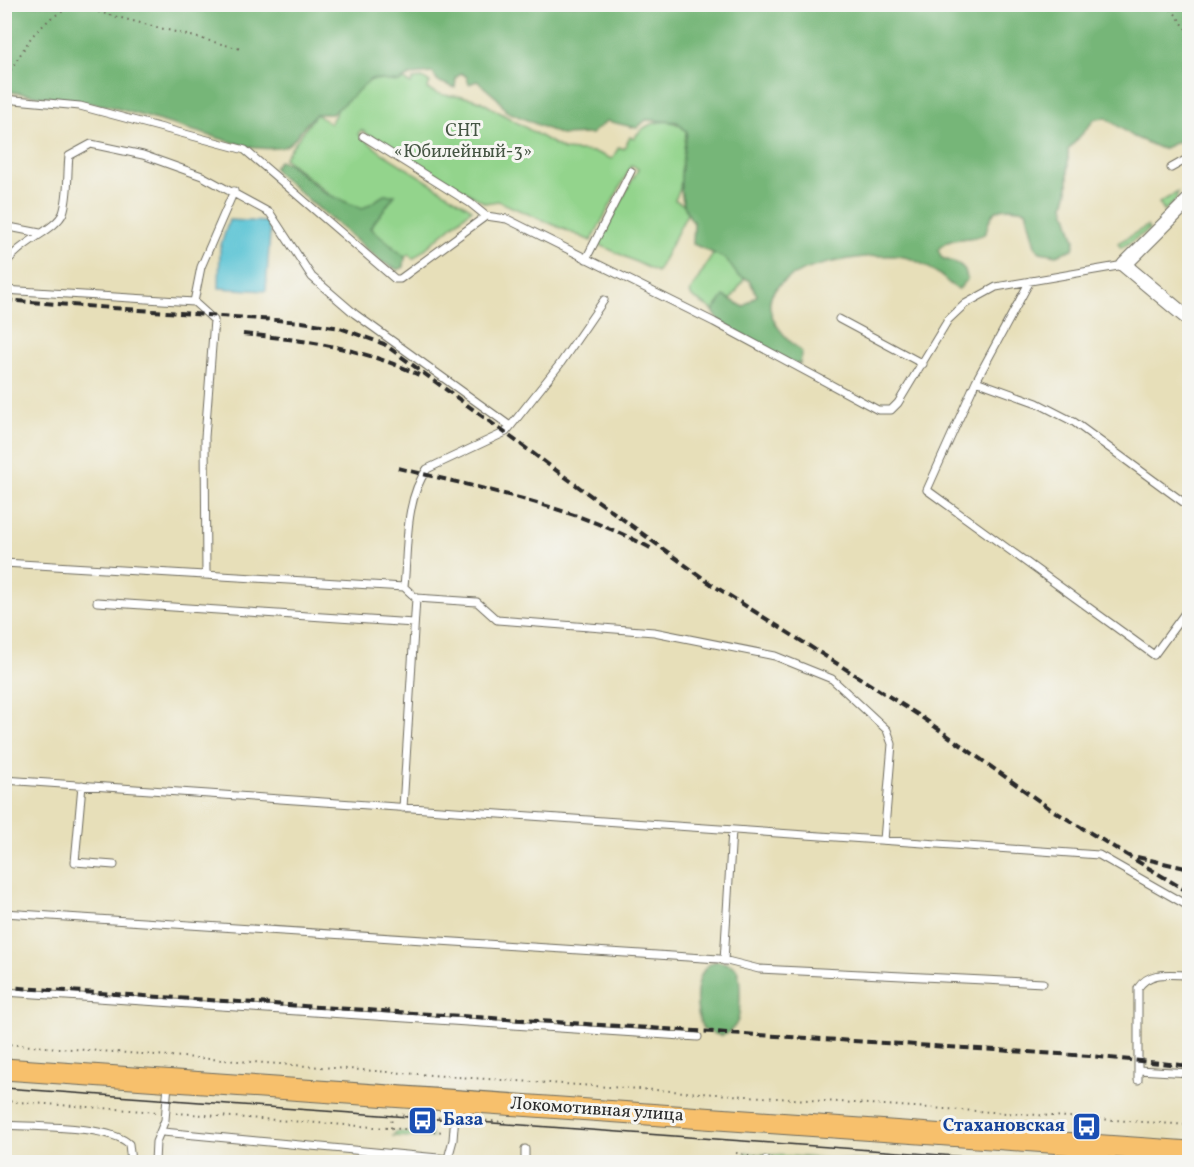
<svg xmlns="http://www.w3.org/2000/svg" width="1194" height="1167" font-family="Vollkorn,serif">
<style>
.green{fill:#93d48c;stroke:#5f805c;stroke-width:1.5}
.forest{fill:#76b678;stroke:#507052;stroke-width:1.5}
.water{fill:#59c3d4;stroke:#427780;stroke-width:1.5}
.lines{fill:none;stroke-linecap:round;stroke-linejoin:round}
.service-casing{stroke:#6d6a5d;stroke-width:9}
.minor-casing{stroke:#6d6a5d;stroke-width:16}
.primary-casing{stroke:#6d6a5d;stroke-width:23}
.path{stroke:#6d6a5d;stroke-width:2;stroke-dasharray:1.5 4.5;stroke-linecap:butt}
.service{stroke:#fff;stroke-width:7}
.minor{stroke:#fff;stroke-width:14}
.primary{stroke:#f7c06c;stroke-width:21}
.tram{stroke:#2b2b2b;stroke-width:1.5}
.rail{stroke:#2b2b2b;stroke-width:4;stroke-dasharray:9 4.5;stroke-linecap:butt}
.labels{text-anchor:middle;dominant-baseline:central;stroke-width:6;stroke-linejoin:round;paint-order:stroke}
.park-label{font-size:18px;fill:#455543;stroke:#f6f6f2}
.street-label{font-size:18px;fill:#2b2b2b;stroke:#f6f6f2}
.transit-label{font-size:18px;font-weight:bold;fill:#164399;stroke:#f6f6f2;text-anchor:start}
</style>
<rect width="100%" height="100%" fill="#f6f6f2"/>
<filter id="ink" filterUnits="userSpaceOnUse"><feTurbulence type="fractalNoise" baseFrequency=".0167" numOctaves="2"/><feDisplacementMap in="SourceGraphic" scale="12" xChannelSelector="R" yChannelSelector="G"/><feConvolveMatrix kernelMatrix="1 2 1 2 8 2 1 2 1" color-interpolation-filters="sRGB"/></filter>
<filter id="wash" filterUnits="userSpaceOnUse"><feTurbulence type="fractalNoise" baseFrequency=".008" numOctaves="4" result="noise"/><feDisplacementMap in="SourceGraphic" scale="24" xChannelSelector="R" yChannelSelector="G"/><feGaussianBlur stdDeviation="1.35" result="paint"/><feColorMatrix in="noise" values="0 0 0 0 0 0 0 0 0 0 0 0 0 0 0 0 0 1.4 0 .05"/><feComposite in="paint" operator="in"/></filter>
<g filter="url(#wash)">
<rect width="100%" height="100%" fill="#e7dfb9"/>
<!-- green -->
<path class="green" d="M398 77 411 84 413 79 422 78 430 82 427 89C451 101 458 92 480 101L564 150 595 152 612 159 619 147 624 149 630 137 634 139C643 121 675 114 686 132L680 189 675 200 690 208 657 272 598 244 638 169 632 165 591 241 498 201 485 203 361 130 358 134 382 153 472 209 413 259 408 254 404 259 391 248 393 246 284 158 316 114 330 124 339 107 371 80Z
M1178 192 1176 200 1164 211 1159 203Z
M1147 226 1149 230 1121 248 1118 243Z
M722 239 757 259 721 315 692 297 690 292Z
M396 1132 431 1134 434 1138 393 1136Z
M745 1153 874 1162H744Z"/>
<!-- forest -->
<path class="forest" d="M4 5H1189V46L1182 65 1189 72V137L1162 149 1134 137 1106 118 1095 119 1068 150V191L1064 205 1075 241 1073 249 1056 255 1040 252 1035 246 1026 210C1001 206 991 206 986 233 971 243 951 233 938 250L942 258C955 264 966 262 967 280L959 289C950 287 945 278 937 273 928 267 915 259 904 257 875 251 763 265 770 308 772 325 790 342 802 352L800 364 788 362 719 321 713 311 724 296 744 307 757 295 749 280 738 276 726 259 693 244 694 223C673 198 682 162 687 132L677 122 646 120 637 128 607 121 591 134 561 135 506 111 498 99 477 81 469 84 466 76 461 73 456 78 455 88 437 81 433 73 411 75 399 82 371 79 332 114H316C286 142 299 153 249 147L109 106 5 91Z
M279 161 288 163 325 193 362 209 384 195H395L370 228 405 257 404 267 398 270 382 262 277 173 274 167Z
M718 961C724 963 732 964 736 968 742 975 740 1011 738 1020 735 1028 728 1034 721 1036L704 1030C693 1014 692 964 718 961Z"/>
<!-- water -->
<path class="water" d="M229 220 267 222 270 233 266 291 219 288 220 248Z"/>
</g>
<g filter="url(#ink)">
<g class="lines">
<defs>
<path id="service" d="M4 99 80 106 245 150 395 279H400L486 216 507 219 714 322 878 410H891L898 403 948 320 965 304 996 287 1124 265
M363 136 470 203 486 216
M1171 168 1187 159 1190 161
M4 226 40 233
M586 259 631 171
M4 266C19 242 56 230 63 213 69 196 67 173 69 156L91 144 143 155 202 176 270 213 312 277 355 314 510 426
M1030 281 976 381 927 490 1154 655 1190 606
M4 290 194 302 214 320 205 437 206 575
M604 300 560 364 506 432 427 469C404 501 408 549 404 587L416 598 477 602 497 620 654 632 775 656 832 679 887 730 892 744 884 840
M194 302 201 267 234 191
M839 319 923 364
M976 381 1037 403 1074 422 1190 507
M4 563 404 587
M97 602 414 623
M4 780 1099 855 1190 907
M82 785 75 862 114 865
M403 808 416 598
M4 913 719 959 759 969 1043 983
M724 961 732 830
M4 992 698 1037
M1138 1070 1190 1073
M1138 1080V988C1150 970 1170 975 1190 975
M4 1125C32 1127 110 1125 129 1144L131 1162
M163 1132 449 1159
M765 1160 769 1162
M155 1162 156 1142 165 1120 168 1084
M447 1162 453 1140 456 1102
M525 1162V1149"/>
<path id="minor" d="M1190 199 1124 265 1190 320"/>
<path id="primary" d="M4 1069 1190 1152"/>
</defs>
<!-- service casing -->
<use href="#service" class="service-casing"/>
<!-- minor casing -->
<use href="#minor" class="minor-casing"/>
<!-- primary casing -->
<use href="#primary" class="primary-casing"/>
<!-- path -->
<path class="path" d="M1168 4 1190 34
M75 6 241 49
M4 80 32 36 52 17 77 4
M4 1044 472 1078 1190 1125
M4 1101 158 1112
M176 1113 445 1132
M462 1119 505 1122
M391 1128 392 1114 445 1118
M736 1153 757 1158"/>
<!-- service -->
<use href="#service" class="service"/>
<!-- minor -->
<use href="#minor" class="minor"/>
<!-- primary -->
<use href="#primary" class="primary"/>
<!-- tram -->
<path class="tram" d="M4 1088 1038 1162"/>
<!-- rail -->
<path class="rail" d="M4 300 302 322 340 328 384 344 711 584 920 716 1049 808 1190 893
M243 334C305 340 363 348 419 375
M398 468C484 489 576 507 654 550
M1137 857 1190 869
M4 987 1090 1056 1190 1066"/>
</g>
</g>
<!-- icons -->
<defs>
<symbol id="bus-square" viewBox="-11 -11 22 22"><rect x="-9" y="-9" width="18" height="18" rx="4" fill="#1a4fb4" stroke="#f6f6f2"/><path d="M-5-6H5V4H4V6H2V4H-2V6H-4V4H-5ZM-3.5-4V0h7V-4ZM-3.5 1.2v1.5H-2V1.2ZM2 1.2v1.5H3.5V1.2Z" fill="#fff"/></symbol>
</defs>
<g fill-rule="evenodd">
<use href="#bus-square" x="406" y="1104" width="33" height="33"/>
<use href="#bus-square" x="1070" y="1110" width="33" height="33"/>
</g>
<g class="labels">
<!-- park labels -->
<g class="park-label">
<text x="463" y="131">СНТ<tspan x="463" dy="21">«Юбилейный-3»</tspan></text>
</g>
<!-- street labels -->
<g class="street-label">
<text transform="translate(597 1110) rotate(4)">Локомотивная улица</text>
</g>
<!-- transit labels -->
<g class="transit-label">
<text x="443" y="1120">База</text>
<text x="1065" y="1126" text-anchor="end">Стахановская</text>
</g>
</g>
<!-- margin -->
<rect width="1194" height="1167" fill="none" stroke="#f6f6f2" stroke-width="24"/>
</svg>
